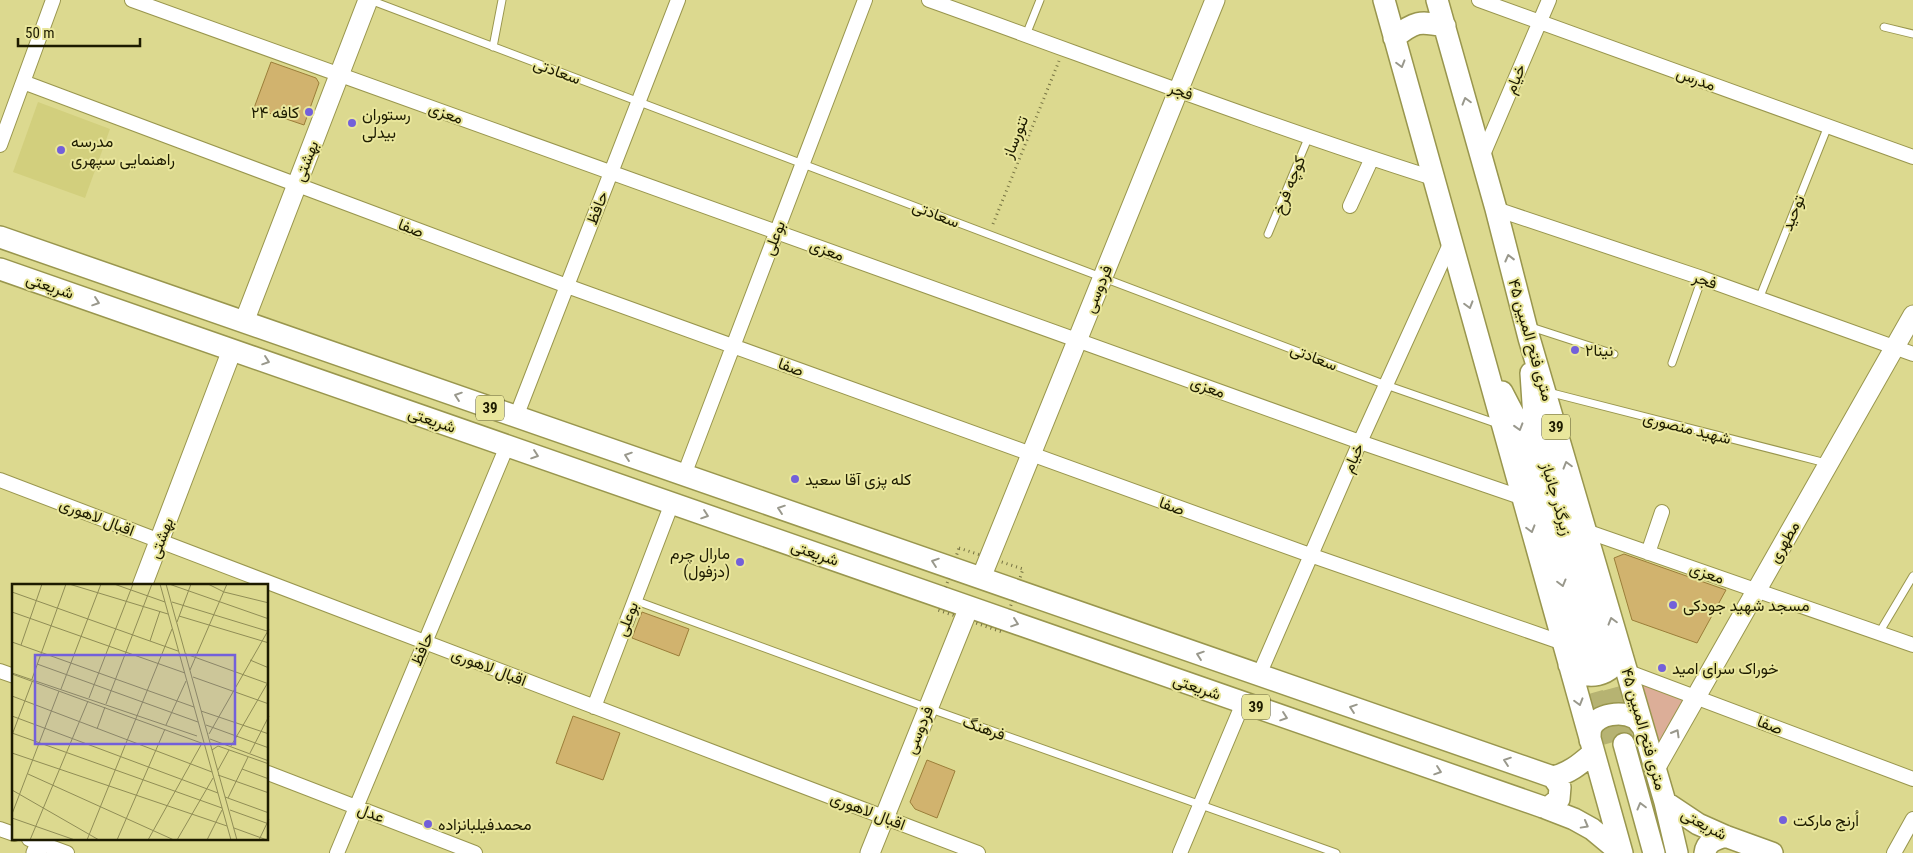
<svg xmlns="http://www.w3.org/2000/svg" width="1913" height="853" font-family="'Roboto Condensed',Vazirmatn,sans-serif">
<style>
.built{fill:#d2cf7d}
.green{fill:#dcae98}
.building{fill:#d1b36e;stroke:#9b7e39}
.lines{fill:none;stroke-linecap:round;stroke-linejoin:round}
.primary-tunnel{stroke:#b6b372;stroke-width:21;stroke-dasharray:21 11;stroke-linecap:butt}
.lane-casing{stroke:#99964e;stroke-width:9}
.street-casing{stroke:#99964e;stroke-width:16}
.secondary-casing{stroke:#99964e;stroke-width:21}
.primary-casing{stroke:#99964e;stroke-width:24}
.path{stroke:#757242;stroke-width:3;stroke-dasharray:1 4;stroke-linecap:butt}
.lane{stroke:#fff;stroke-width:7}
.street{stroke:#fff;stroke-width:14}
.secondary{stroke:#fff;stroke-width:19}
.primary{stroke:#fff;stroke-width:21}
.oneway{stroke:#99988c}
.poi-dot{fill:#7360da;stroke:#e9e69c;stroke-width:2}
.labels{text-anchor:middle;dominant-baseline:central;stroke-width:4;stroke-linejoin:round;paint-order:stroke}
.shield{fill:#e9e69c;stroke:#5a582f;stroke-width:1}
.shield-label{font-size:15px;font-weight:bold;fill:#1d1b00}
.street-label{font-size:16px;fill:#1d1b00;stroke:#e9e69c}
.poi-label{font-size:16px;fill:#1d1b00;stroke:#e9e69c;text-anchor:start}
.inset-road{fill:none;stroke:#908d56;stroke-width:1}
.view{fill:#7360da;fill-opacity:0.15;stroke:#7360da;stroke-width:2.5}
.inset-edge{fill:none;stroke:#1d1b00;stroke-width:2.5}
</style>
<rect width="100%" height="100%" fill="#dcd98f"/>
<!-- built -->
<path class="built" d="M38 102 110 129 85 198 13 172Z"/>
<!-- green -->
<path class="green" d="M1637 681 1688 701 1657 753Z"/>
<!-- building -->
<path class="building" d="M271 62 316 78 319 83 304 125 254 108Z
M1624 554 1726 590 1697 643 1632 620 1614 558Z
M642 612 689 629 679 656 632 638Z
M573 716 620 733 603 780 556 763Z
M927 760 955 771 937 818 915 809 910 802Z"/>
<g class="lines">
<!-- primary-tunnel -->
<path class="primary-tunnel" d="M1601 658 1624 744
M1584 662 1608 748"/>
<defs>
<path id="lane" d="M370 0 1386 385 1498 424
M1884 27 1913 34
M1026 35 1040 0
M493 47 502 0
M1268 234 1309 136
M1759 299 1828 126
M1531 327 1614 354
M1672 363 1702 278
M1548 392 1826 463
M634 600 928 708 1336 853
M1879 633 1913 576"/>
<path id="street" d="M132 0 1360 442 1523 498
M929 0C1097 60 1263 124 1433 178
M1479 0 1913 157
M23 82 567 286 1310 555 1563 643
M0 145 53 0
M1482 157 1549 0
M1350 206 1372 158
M1496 209 1702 278 1913 354
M516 417 678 0
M684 475 865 0
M0 480 978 853
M1586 531 1913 645
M1648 553 1662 512
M0 671 14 676
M1626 671 1913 779
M1259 675 1360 442 1451 242
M594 707 672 503
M268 773 475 853
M0 829 14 834
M29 839 67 853
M337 853 507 446
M1180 853 1243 703
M1894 853 1913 819"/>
<path id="secondary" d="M244 322 368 0
M981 578 1215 0
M142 586 232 350
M1655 769 1913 315
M36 853 42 839
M870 853 969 607"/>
<path id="primary" d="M1384 0 1622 853
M1437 0 1496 209 1529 338 1665 802 1677 853
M1394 38C1415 21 1419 21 1445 26
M0 237 1553 777C1570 773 1580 764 1593 753
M0 269 1543 807 1574 819 1592 829 1621 853
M1531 373 1534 418 1601 658
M1502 392 1517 421 1584 662
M1569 665C1584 683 1614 676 1620 654
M1590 740C1590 736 1590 731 1591 728 1598 713 1622 711 1635 718 1638 720 1640 724 1643 727
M1624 744 1654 853
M1665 802 1698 824 1725 836 1772 853
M1543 807H1549L1559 799 1560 787 1553 777
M1705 853C1706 842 1716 839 1725 836"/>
</defs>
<!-- lane casing -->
<use href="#lane" class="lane-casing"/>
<!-- street casing -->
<use href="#street" class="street-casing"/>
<!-- secondary casing -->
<use href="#secondary" class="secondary-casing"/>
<!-- primary casing -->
<use href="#primary" class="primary-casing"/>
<!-- path -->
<path class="path" d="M993 224 1059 61
M959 548 1023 569 1002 632 938 610Z"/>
<!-- lane -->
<use href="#lane" class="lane"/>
<!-- street -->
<use href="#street" class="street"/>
<!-- secondary -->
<use href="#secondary" class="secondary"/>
<!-- primary -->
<use href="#primary" class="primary"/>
</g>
<!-- one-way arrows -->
<defs><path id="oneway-chevron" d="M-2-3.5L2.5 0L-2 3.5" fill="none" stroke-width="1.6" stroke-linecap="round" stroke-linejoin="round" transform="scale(1.25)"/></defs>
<g class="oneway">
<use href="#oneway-chevron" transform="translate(1401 64) rotate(74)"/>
<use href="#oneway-chevron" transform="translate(1466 101) rotate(-106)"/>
<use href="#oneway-chevron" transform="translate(1509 258) rotate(-104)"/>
<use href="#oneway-chevron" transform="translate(96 302) rotate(19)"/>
<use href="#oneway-chevron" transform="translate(1469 305) rotate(74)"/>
<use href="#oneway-chevron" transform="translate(266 361) rotate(19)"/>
<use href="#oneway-chevron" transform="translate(458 396) rotate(-161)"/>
<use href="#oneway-chevron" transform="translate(1519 427) rotate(73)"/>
<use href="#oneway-chevron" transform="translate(535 455) rotate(19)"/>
<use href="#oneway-chevron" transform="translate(628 456) rotate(-161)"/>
<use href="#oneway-chevron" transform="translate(1567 465) rotate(-106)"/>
<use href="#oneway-chevron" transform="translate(781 509) rotate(-161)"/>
<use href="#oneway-chevron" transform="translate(705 515) rotate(19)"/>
<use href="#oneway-chevron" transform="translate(1531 529) rotate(74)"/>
<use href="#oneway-chevron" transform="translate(935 562) rotate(-161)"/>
<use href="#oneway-chevron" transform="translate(1562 583) rotate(75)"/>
<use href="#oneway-chevron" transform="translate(1612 621) rotate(-106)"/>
<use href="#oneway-chevron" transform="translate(1015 623) rotate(19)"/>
<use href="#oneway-chevron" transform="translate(1200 655) rotate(-161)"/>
<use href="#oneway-chevron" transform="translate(1579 702) rotate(74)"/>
<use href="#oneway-chevron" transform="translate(1353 708) rotate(-161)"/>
<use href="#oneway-chevron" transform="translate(1284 717) rotate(19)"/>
<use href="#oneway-chevron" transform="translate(1676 733) rotate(-60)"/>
<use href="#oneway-chevron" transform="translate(1507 761) rotate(-161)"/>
<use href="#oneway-chevron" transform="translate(1438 771) rotate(19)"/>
<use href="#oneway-chevron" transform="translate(1641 806) rotate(-105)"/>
<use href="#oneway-chevron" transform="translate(1585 825) rotate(29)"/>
</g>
<!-- markers -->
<g class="poi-dot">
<circle cx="309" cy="112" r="5"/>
<circle cx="352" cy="123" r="5"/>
<circle cx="61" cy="150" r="5"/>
<circle cx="1575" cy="350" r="5"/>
<circle cx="795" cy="479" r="5"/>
<circle cx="740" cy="562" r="5"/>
<circle cx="1673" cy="605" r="5"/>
<circle cx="1662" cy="668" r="5"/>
<circle cx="1783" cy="820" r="5"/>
<circle cx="428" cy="824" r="5"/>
</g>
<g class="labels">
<!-- shield labels -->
<g class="shield">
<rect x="476" y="395.5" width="28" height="25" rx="4"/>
<rect x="1542" y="414.5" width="28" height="25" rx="4"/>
<rect x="1242" y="694.5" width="28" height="25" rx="4"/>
</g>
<g class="shield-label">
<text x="490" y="408">39</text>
<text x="1556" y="427">39</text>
<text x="1256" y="707">39</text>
</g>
<!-- street labels -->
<g class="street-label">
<text transform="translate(557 71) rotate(20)">سعادتی</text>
<text transform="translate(1515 79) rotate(-67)">خیام</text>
<text transform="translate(1696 79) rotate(20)">مدرس</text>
<text transform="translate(1181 91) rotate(20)">فجر</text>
<text transform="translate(446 113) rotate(20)">معزی</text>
<text transform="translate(1015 137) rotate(-68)">تنورساز</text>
<text transform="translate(306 161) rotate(-69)">بهشتی</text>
<text transform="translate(1289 185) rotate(-68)">کوچه فرخ</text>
<text transform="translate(597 208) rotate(-69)">حافظ</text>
<text transform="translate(1793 213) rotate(-68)">توحید</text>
<text transform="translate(936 214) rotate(21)">سعادتی</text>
<text transform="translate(411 228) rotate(21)">صفا</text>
<text transform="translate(774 238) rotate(-69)">بوعلی</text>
<text transform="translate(827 250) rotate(20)">معزی</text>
<text transform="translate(1705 280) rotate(19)">فجر</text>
<text transform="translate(50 286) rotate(19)">شریعتی</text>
<text transform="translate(1098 289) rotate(-68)">فردوسی</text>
<text transform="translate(1531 340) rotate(74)">۴۵ متری فتح المبین</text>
<text transform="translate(1314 357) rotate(21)">سعادتی</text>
<text transform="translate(791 367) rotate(20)">صفا</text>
<text transform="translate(1208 387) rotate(20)">معزی</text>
<text transform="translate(432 420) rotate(19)">شریعتی</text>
<text transform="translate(1687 428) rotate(14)">شهید منصوری</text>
<text transform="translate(1353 458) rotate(-66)">خیام</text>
<text transform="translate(1557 499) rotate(74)">زیرگذر جانباز</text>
<text transform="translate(1172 506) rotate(20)">صفا</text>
<text transform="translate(97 517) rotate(21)">اقبال لاهوری</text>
<text transform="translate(161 538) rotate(-69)">بهشتی</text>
<text transform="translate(1784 542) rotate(-60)">مطهری</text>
<text transform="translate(815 553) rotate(19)">شریعتی</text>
<text transform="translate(1707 573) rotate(19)">معزی</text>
<text transform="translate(627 619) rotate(-69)">بوعلی</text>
<text transform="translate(422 649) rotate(-67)">حافظ</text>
<text transform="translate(489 667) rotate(21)">اقبال لاهوری</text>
<text transform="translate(1197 687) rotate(19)">شریعتی</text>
<text transform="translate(1770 725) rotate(21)">صفا</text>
<text transform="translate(984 728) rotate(19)">فرهنگ</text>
<text transform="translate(1644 729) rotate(74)">۴۵ متری فتح المبین</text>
<text transform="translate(919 730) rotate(-68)">فردوسی</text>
<text transform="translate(868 811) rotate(21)">اقبال لاهوری</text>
<text transform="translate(371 813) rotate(21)">عدل</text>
<text transform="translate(1704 824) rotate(28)">شریعتی</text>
</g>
<!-- poi labels -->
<g class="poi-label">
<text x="299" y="112" text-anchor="end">کافه ۲۴</text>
<text x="362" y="114">رستوران<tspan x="362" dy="18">بیدلی</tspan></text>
<text x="71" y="141">مدرسه<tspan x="71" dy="18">راهنمایی سپهری</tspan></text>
<text x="1585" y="350">نینا۲</text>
<text x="805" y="479">کله پزی آقا سعید</text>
<text x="730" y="553" text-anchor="end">مارال چرم<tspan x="730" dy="18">(دزفول)</tspan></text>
<text x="1683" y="605">مسجد شهید جودکی</text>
<text x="1672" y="668">خوراک سرای امید</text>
<text x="1793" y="820">اُرنج مارکت</text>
<text x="438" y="824">محمدفيلبانزاده</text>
</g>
</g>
<!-- overview -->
<g transform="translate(12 584)">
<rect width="256" height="256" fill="#dcd98f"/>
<path class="inset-road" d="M57 0 156 30M102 0 153 18M148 0 219 256M154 0 225 256M157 0 257 35M196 0 212 8 257 19M0 8 166 67M160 18 255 47M0 28 173 89M167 32 257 59M165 38 179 0M138 57 148 27M0 58 182 123M9 61 30 0M174 70 257 100M238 76 257 84M25 80 186 138M178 86 215 0M0 89 185 152M0 90 192 160M181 93 257 120M20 95 54 0M49 105 89 0M0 112 200 188M77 114 121 0M94 120 140 0M189 127 257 150M0 132 206 209M154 141 174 97M194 141 257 164M85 145 93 123M0 149 210 224M197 150 257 45M0 151 20 98M198 155 257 177M219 162 255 100M200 166 206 162 257 180M0 169 215 242M238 169 257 132M230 185 257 195M206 186 217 166M16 190 162 256M206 191 257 209M0 206 87 256M213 213 257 229M216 214 236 173M218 226 257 240M0 230 47 107M0 234 63 256M222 244 255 256M18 256 76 117M75 256 160 45M105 256 153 145M136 256 189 161M165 256 201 194M195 256 210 226M247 256 257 235"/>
<path class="view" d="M23 71H223V160H23Z"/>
<rect width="256" height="256" class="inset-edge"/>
</g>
<!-- scale -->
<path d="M18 38v8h122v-8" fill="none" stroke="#1d1b00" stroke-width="2.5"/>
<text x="25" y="38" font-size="15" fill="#1d1b00" stroke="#e9e69c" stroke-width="4" paint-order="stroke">50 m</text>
</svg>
